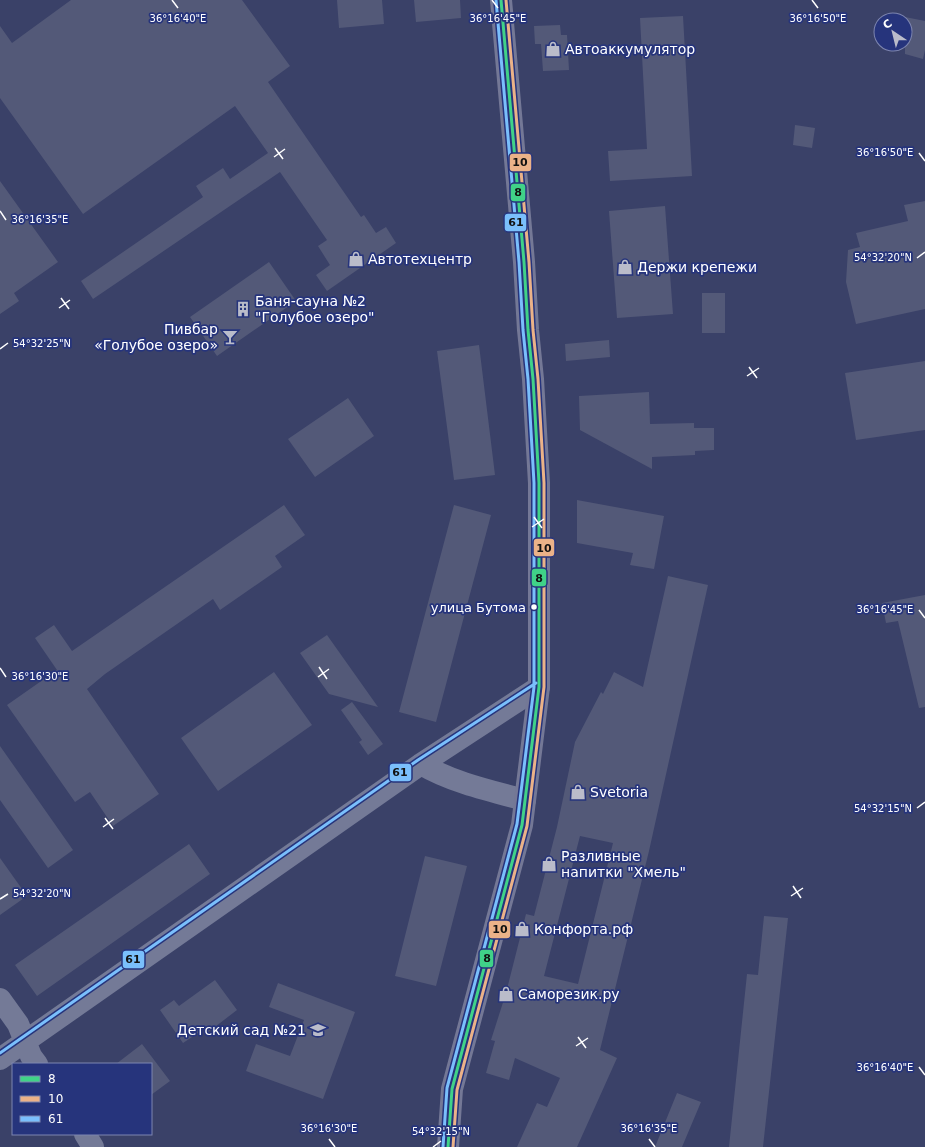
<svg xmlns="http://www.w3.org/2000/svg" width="925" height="1147" font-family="'DejaVu Sans',sans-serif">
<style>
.building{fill:#535978;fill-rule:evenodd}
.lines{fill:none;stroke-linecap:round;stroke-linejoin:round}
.minor{stroke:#747a97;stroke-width:22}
.major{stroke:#747896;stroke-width:22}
.bus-1-casing{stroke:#26347c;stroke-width:6}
.bus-2-casing{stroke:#26347c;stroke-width:6}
.bus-3-casing{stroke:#26347c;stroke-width:6}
.bus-1{stroke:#40d288;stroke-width:3}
.bus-2{stroke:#ebb288;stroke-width:3}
.bus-3{stroke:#7abffc;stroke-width:3}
.ticks{fill:none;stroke:#fff;stroke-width:1.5}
.bus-dot{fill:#fff;stroke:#26347c;stroke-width:1.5}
.labels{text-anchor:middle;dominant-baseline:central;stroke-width:3.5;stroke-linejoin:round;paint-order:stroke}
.bus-label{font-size:13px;fill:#fff;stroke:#26347c;text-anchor:end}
.poi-label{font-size:14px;fill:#fff;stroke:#26347c;text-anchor:start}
.ticks-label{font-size:10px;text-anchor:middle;fill:#fff;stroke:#26347c;stroke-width:3.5;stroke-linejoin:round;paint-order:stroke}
.line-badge{stroke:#26347c;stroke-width:1.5}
.pale-badge-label{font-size:11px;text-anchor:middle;font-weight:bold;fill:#111}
</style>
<rect width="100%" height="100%" fill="#3a4168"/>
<!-- building -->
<path class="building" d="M71 0H242L290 66 268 82 361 217 364 215 376 233 386 227 396 243 327 291 316 275 330 265 318 246 327 240 280 172 93 299 81 281 203 197 196 186 223 168 230 179 268 153 235 106 83 214 0 98V26L12 43Z
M337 0H382L384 24 339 28Z
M414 0H460L461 18 416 22Z
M683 16 692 176 610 181 608 151 647 149 640 18Z
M905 17 925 21V50L923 59 905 54Z
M560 25 561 35H567L569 70 543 71 541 44H535L534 26Z
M795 125 815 128 812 148 793 145Z
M0 181 58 262 14 293 19 301 0 314Z
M925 201V309L856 324 846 282 848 250 860 247 856 233 908 221 904 205Z
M665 206 673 314 617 318 609 211Z
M269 262 296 301 217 356 190 317Z
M702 293H725V333H702Z
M609 340 610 357 566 361 565 344Z
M479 345 495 475 454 480 437 351Z
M925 361V430L856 440 845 373Z
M649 392 650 424 694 423V428H714V450L695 451V455L652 457V469L580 430 579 396Z
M348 398 374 436 315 477 288 439Z
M577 500 664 516 654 569 630 565 633 553 577 543Z
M284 505 305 535 275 556 282 567 220 610 213 599 105 674 87 689 159 794 113 826 90 792 75 802 7 705 57 670 35 638 54 625 72 651Z
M454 505 491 515 436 722 399 712Z
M668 576 708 585 649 851 600 1050 617 1058 577 1147H517L537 1103 547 1107 560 1078 515 1058 509 1080 486 1073 495 1041 491 1040 506 993 526 914 534 916 557 827 575 742 601 692 603 694 614 672 643 687ZM580 836 613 843 578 984 544 976Z
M925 595V707L919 708 898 621 886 623 882 603Z
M327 635 378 707 329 694 300 653Z
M274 672 312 725 218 791 181 738Z
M352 702 383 744 368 755 359 742 362 740 341 710Z
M0 746 73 850 48 868 0 800Z
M189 844 210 874 37 996 15 965Z
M425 856 467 866 436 986 395 976Z
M0 858 27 896 0 915Z
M764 916 788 918 763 1147H729L747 974 758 975Z
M215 980 237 1010 207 1033 204 1029 183 1043 160 1010 174 1000 179 1006Z
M278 983 355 1012 323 1099 246 1071 256 1044 290 1056 304 1020 269 1007Z
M142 1044 170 1081 151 1095V1064H116Z
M677 1093 701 1102 682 1147H655Z"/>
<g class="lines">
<!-- minor -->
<path class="minor" d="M421 764C451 782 491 791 525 800
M0 999 18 1024 31 1056 37 1064
M0 1059 421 764 539 687
M85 1134 93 1147"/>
<!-- major -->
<path class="major" d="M448 1147 452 1089 522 825 539 687V483L533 379 528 330 524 262 501 0"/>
<defs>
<path id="bus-1" d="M448 1147 452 1089 522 825 539 687V483L533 379 528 330 524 262 501 0"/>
<path id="bus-2" d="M453 1147 457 1090 527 826 544 687V483L538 379 533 330 529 262 506 0"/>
<path id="bus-3" d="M0 1053 418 760 536 683
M443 1147 447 1088 517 824 534 687V483L528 379 523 330 519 262 496 0"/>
</defs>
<!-- bus-1 casing -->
<use href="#bus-1" class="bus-1-casing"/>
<!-- bus-2 casing -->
<use href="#bus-2" class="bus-2-casing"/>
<!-- bus-3 casing -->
<use href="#bus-3" class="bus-3-casing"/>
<!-- bus-1 -->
<use href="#bus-1" class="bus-1"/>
<!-- bus-2 -->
<use href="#bus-2" class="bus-2"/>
<!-- bus-3 -->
<use href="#bus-3" class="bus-3"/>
</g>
<!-- ticks -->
<path class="ticks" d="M172 0 178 8M492 0 498 8M812 0 818 8M275 148 283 159M919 153 925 161M274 157 285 149M0 211 6 220M917 258 925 252M61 298 69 309M59 308 70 300M0 349 8 343M749 367 757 378M747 376 759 368M534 517 542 528M532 527 544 519M919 610 925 618M319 667 327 679M0 668 6 677M318 677 329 669M917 808 925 802M105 818 113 829M103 827 114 819M793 886 801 898M791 896 803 888M0 899 8 894M578 1037 586 1048M576 1046 588 1038M919 1067 925 1075M329 1139 335 1147M649 1139 655 1147M433 1147 441 1141"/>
<!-- icons -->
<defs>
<symbol id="shop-bare" viewBox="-9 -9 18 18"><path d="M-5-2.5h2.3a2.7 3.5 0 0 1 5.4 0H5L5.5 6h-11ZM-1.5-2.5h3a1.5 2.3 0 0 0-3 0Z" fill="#babcca" stroke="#26347c" stroke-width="2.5" paint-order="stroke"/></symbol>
<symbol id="building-bare" viewBox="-9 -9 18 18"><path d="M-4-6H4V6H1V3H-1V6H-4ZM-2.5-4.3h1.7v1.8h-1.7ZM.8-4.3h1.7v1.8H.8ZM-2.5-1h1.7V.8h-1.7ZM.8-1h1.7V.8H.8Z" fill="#babcca" stroke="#26347c" stroke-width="2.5" paint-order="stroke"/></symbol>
<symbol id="bar-bare" viewBox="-9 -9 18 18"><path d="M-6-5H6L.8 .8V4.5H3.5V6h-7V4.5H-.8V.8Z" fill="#babcca" stroke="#26347c" stroke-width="2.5" paint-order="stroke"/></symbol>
<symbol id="school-bare" viewBox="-9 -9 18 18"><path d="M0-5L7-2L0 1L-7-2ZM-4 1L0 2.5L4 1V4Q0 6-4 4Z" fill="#babcca" stroke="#26347c" stroke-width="2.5" paint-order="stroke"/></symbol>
</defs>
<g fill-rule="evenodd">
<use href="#shop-bare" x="542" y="38" width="22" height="22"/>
<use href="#shop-bare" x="345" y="248" width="22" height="22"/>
<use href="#shop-bare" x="614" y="256" width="22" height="22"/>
<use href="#building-bare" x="232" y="298" width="22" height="22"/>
<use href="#bar-bare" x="219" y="326" width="22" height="22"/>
<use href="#shop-bare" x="567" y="781" width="22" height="22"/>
<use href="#shop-bare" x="538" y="853" width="22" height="22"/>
<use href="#shop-bare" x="511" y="918" width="22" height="22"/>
<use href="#shop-bare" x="495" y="983" width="22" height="22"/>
<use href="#school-bare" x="307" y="1019" width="22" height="22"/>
</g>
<!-- markers -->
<circle class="bus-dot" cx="534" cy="607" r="3.5"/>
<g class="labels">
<!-- bus labels -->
<g class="bus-label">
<text x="526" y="607">улица Бутома</text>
</g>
<!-- poi labels -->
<g class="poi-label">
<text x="565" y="49">Автоаккумулятор</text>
<text x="368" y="259">Автотехцентр</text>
<text x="637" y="267">Держи крепежи</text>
<text x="255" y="301">Баня-сауна №2<tspan x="255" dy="16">"Голубое озеро"</tspan></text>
<text x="218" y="329" text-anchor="end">Пивбар<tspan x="218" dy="16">«Голубое озеро»</tspan></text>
<text x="590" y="792">Svetoria</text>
<text x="561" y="856">Разливные<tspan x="561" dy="16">напитки "Хмель"</tspan></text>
<text x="534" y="929">Конфорта.рф</text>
<text x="518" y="994">Саморезик.ру</text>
<text x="306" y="1030" text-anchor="end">Детский сад №21</text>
</g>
</g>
<g class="ticks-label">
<text x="818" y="22">36°16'50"E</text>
<text x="178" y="22">36°16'40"E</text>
<text x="498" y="22">36°16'45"E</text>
<text x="885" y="156">36°16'50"E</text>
<text x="40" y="223">36°16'35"E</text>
<text x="883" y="261">54°32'20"N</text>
<text x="42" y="347">54°32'25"N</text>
<text x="885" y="613">36°16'45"E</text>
<text x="40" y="680">36°16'30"E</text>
<text x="883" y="812">54°32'15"N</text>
<text x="42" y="897">54°32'20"N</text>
<text x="885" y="1071">36°16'40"E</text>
<text x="329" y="1132">36°16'30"E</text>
<text x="649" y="1132">36°16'35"E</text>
<text x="441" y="1135">54°32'15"N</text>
</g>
<g class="line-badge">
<rect x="509" y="153" width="23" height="19" rx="4" fill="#ebb288"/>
<rect x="510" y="183" width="16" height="19" rx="4" fill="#40d288"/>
<rect x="504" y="213" width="23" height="19" rx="4" fill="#7abffc"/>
<rect x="533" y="538" width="22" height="19" rx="4" fill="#ebb288"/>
<rect x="531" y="568" width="16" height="19" rx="4" fill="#40d288"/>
<rect x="389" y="763" width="23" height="19" rx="4" fill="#7abffc"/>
<rect x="488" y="920" width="23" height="19" rx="4" fill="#ebb288"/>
<rect x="479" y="949" width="15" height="19" rx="4" fill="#40d288"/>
<rect x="122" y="950" width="23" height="19" rx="4" fill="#7abffc"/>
</g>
<g class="pale-badge-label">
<text x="520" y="166">10</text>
<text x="518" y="196">8</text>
<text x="516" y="226">61</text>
<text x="544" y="552">10</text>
<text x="539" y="582">8</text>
<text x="400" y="776">61</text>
<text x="500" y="933">10</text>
<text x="487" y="962">8</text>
<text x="133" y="963">61</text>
</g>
<!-- legend -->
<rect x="12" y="1063" width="140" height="72" fill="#26347c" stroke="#7d85b0"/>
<rect x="20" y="1076" width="20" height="6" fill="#40d288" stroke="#7d85b0"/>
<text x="48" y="1083" font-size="12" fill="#ffffff">8</text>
<rect x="20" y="1096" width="20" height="6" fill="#ebb288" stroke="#7d85b0"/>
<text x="48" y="1103" font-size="12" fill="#ffffff">10</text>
<rect x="20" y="1116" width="20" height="6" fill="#7abffc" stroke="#7d85b0"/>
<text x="48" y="1123" font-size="12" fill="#ffffff">61</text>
<!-- north arrow -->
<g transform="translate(893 32) rotate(325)"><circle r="19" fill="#26347c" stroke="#7d85b0"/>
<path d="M0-3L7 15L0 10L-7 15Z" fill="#babcca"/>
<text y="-6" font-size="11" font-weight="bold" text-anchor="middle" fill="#ffffff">С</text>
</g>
</svg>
